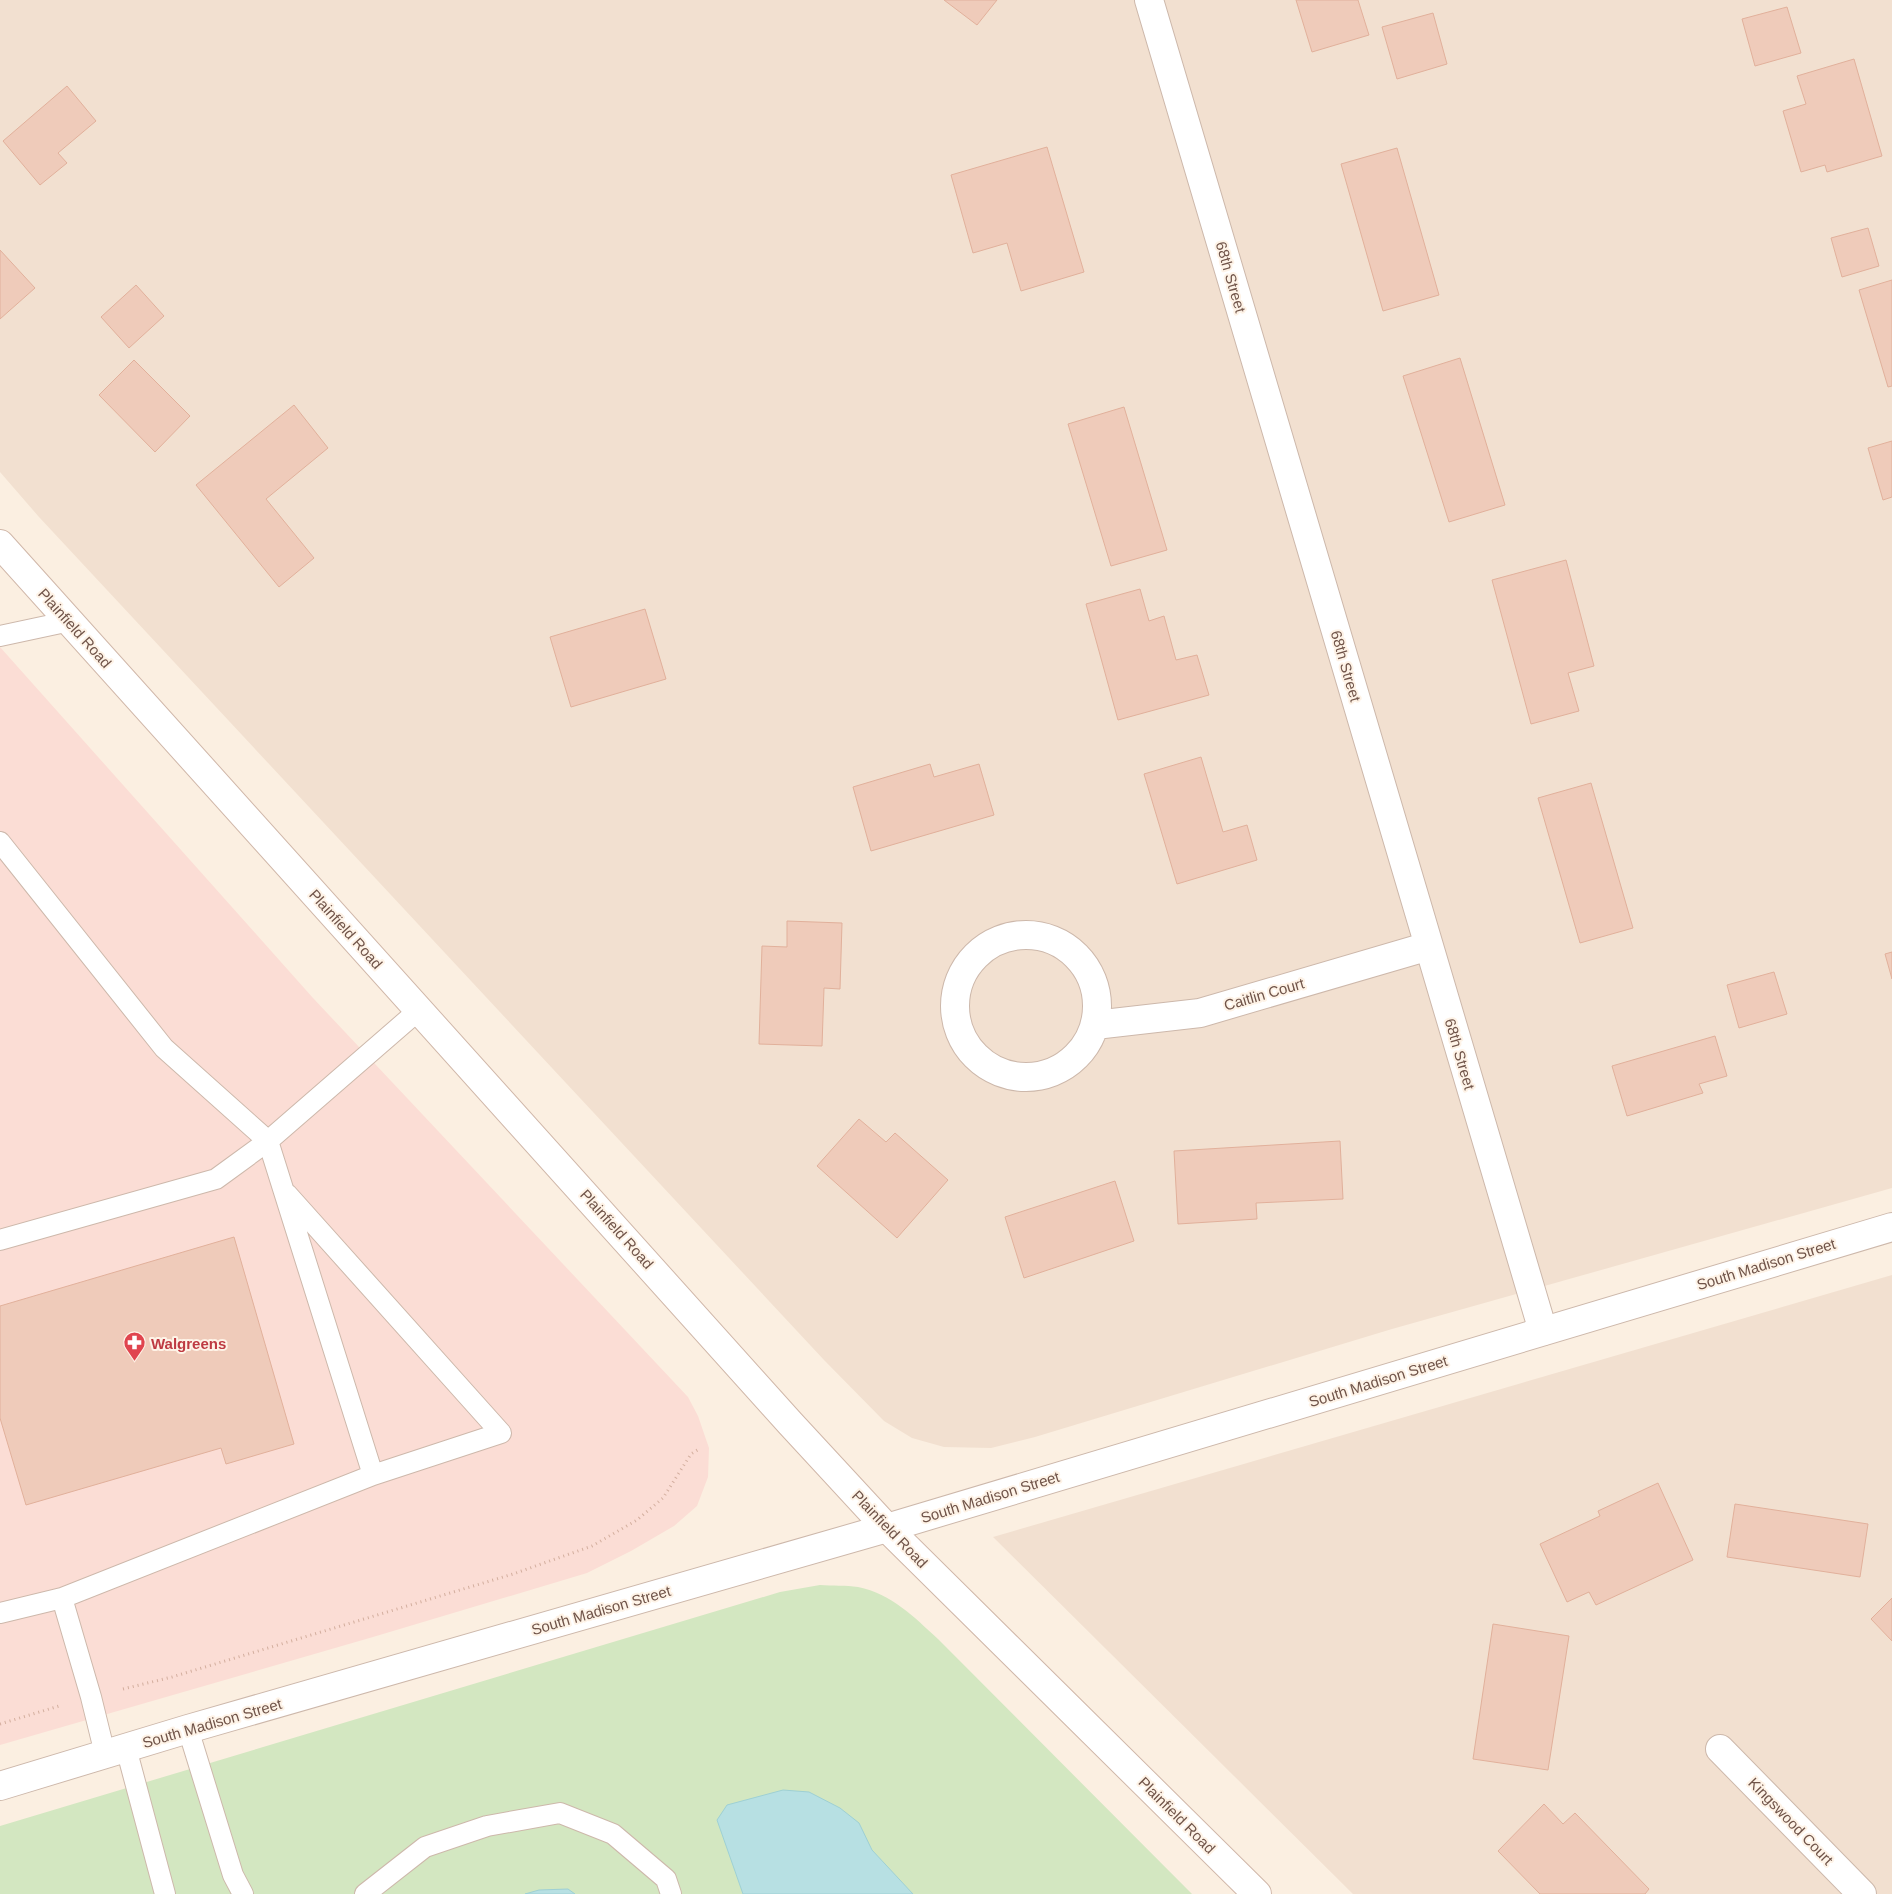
<svg xmlns="http://www.w3.org/2000/svg" width="1892" height="1894" font-family="Helvetica,sans-serif">
<style>
.residential{fill:#f2e0d0}
.commercial{fill:#fbddd5}
.green{fill:#d3e7c1}
.water{fill:#b7e0e3;stroke:#9ed0d4}
.building{fill:#efcbba;stroke:#e1b09b}
.lines{fill:none;stroke-linecap:round;stroke-linejoin:round}
.service-casing{stroke:#cdb8ab;stroke-width:22}
.minor-casing{stroke:#cdb8ab;stroke-width:30}
.tertiary-casing{stroke:#cdb8ab;stroke-width:30}
.secondary-casing{stroke:#d0b7a9;stroke-width:30}
.path{stroke:#d3ae9e;stroke-width:3;stroke-dasharray:1 4;stroke-linecap:butt}
.service{stroke:#fff;stroke-width:20}
.minor{stroke:#fff;stroke-width:28}
.tertiary{stroke:#fff;stroke-width:28}
.secondary{stroke:#fff;stroke-width:28}
.labels{text-anchor:middle;dominant-baseline:central;stroke-width:4;stroke-linejoin:round;paint-order:stroke}
.street-label{font-size:15px;fill:#705449;stroke:#fef3e7}
.health-label{font-size:15px;font-weight:bold;fill:#be3a42;stroke:#fef3e7;text-anchor:start}
</style>
<rect width="100%" height="100%" fill="#fbefe1"/>
<!-- residential -->
<path class="residential" d="M0 0H1892V1188L1392 1329 1035 1437 991 1448 944 1447 912 1438 884 1421 824 1360 39 517 0 472Z
M1892 1275V1894H1353L993 1537Z"/>
<!-- commercial -->
<path class="commercial" d="M0 647 313 998 688 1397 698 1416 709 1448 708 1477 697 1506 674 1526 631 1551 587 1573 373 1637 0 1745Z"/>
<!-- green -->
<path class="green" d="M820 1585C832 1586 846 1585 858 1587 892 1594 914 1617 938 1639L1192 1894H0V1826L780 1592Z"/>
<!-- water -->
<path class="water" d="M783 1790 809 1792 840 1808 859 1823 872 1850 913 1894H743L717 1820 727 1805Z
M568 1889 575 1894H525L539 1890Z"/>
<!-- building -->
<path class="building" d="M944 0H997L977 25Z
M1296 0H1358L1369 35 1312 52Z
M1787 7 1801 53 1755 66 1742 19Z
M1433 13 1447 64 1397 79 1382 27Z
M1854 59 1882 156 1827 172 1825 165 1801 172 1783 111 1806 104 1797 76Z
M67 86 96 121 58 153 67 163 40 185 3 141Z
M1047 147 1084 272 1021 291 1007 243 973 253 951 175Z
M1397 148 1439 295 1383 311 1341 164Z
M1868 228 1879 266 1842 277 1831 238Z
M0 250 35 288 0 319Z
M1892 280V386L1888 387 1859 290Z
M136 285 164 316 129 348 101 317Z
M1460 358 1505 505 1449 522 1403 376Z
M134 360 190 416 155 452 99 395Z
M294 405 328 448 266 499 314 558 279 587 196 485Z
M1124 407 1167 550 1111 566 1068 424Z
M1892 441V497L1883 500 1868 448Z
M1566 560 1594 666 1568 673 1579 711 1531 724 1492 580Z
M1140 589 1149 621 1164 616 1176 660 1197 655 1209 695 1118 720 1086 604Z
M645 609 666 679 571 707 550 637Z
M1201 757 1223 832 1247 825 1257 860 1177 884 1144 774Z
M930 764 934 777 979 764 994 815 871 851 853 787Z
M1591 783 1633 928 1580 943 1538 798Z
M787 921 842 923 840 989 824 988 822 1046 759 1044 762 946 787 947Z
M1892 952V979L1885 954Z
M1774 972 1787 1014 1739 1028 1727 985Z
M1715 1036 1727 1076 1699 1084 1703 1093 1627 1116 1612 1066Z
M859 1119 886 1142 895 1133 948 1180 897 1238 817 1166Z
M1340 1141 1343 1199 1256 1203 1257 1219 1178 1224 1174 1151Z
M1115 1181 1134 1241 1024 1278 1005 1217Z
M234 1237 294 1444 226 1464 221 1448 26 1505 0 1418V1306Z
M1658 1483 1693 1560 1596 1605 1589 1592 1567 1602 1540 1544 1600 1516 1598 1511Z
M1735 1504 1868 1524 1860 1577 1727 1557Z
M1892 1598V1641L1871 1619Z
M1493 1624 1569 1636 1548 1770 1473 1759Z
M1544 1804 1563 1824 1575 1813 1649 1889 1645 1894H1540L1498 1851Z"/>
<g class="lines">
<defs>
<path id="service" d="M0 636 70 621
M0 842 164 1048 268 1141 419 1010
M287 1194 501 1433 373 1475
M0 1240 216 1179 268 1141 373 1475 62 1598
M0 1613 62 1598 91 1697 105 1754
M188 1729 233 1875 243 1894
M126 1748 165 1894
M365 1894 425 1847 487 1826 560 1813 613 1834 666 1879 671 1894"/>
<path id="minor" d="M1149 0 1543 1331
M955 1006a71 71 0 1 1 142 0a71 71 0 1 1-142 0Z
M1095 1025 1200 1013 1429 946
M1720 1749 1862 1894"/>
<path id="tertiary" d="M0 1786 188 1729 887 1528 1892 1227"/>
<path id="secondary" d="M0 544 790 1423 887 1528 1257 1894"/>
</defs>
<!-- service casing -->
<use href="#service" class="service-casing"/>
<!-- minor casing -->
<use href="#minor" class="minor-casing"/>
<!-- tertiary casing -->
<use href="#tertiary" class="tertiary-casing"/>
<!-- secondary casing -->
<use href="#secondary" class="secondary-casing"/>
<!-- path -->
<path class="path" d="M123 1689 172 1677 513 1574 592 1546 637 1520 663 1498 691 1454 699 1449
M0 1724 59 1706"/>
<!-- service -->
<use href="#service" class="service"/>
<!-- minor -->
<use href="#minor" class="minor"/>
<!-- tertiary -->
<use href="#tertiary" class="tertiary"/>
<!-- secondary -->
<use href="#secondary" class="secondary"/>
</g>
<!-- icons -->
<defs>
<symbol id="pharmacy-pin" viewBox="-11 -11 22 30"><path d="M0 17L-7.5 6A9.5 9.5 0 1 1 7.5 6Z" fill="#e0444e" stroke="#fef3e7"/><path d="M-2-6h4v4h4v4h-4v4h-4v-4h-4v-4h4Z" fill="#fff"/></symbol>
</defs>
<g fill-rule="evenodd">
<use href="#pharmacy-pin" x="122" y="1330" width="25" height="34"/>
</g>
<g class="labels">
<!-- street labels -->
<g class="street-label">
<text transform="translate(1231 277) rotate(74)">68th Street</text>
<text transform="translate(75 628) rotate(48)">Plainfield Road</text>
<text transform="translate(1346 666) rotate(74)">68th Street</text>
<text transform="translate(346 929) rotate(48)">Plainfield Road</text>
<text transform="translate(1264 994) rotate(-16)">Caitlin Court</text>
<text transform="translate(1460 1054) rotate(74)">68th Street</text>
<text transform="translate(617 1229) rotate(48)">Plainfield Road</text>
<text transform="translate(1766 1264) rotate(-17)">South Madison Street</text>
<text transform="translate(1378 1381) rotate(-17)">South Madison Street</text>
<text transform="translate(990 1497) rotate(-17)">South Madison Street</text>
<text transform="translate(890 1529) rotate(46)">Plainfield Road</text>
<text transform="translate(601 1610) rotate(-16)">South Madison Street</text>
<text transform="translate(212 1723) rotate(-16)">South Madison Street</text>
<text transform="translate(1177 1815) rotate(45)">Plainfield Road</text>
<text transform="translate(1791 1821) rotate(46)">Kingswood Court</text>
</g>
<!-- health labels -->
<g class="health-label">
<text x="151" y="1343">Walgreens</text>
</g>
</g>
</svg>
